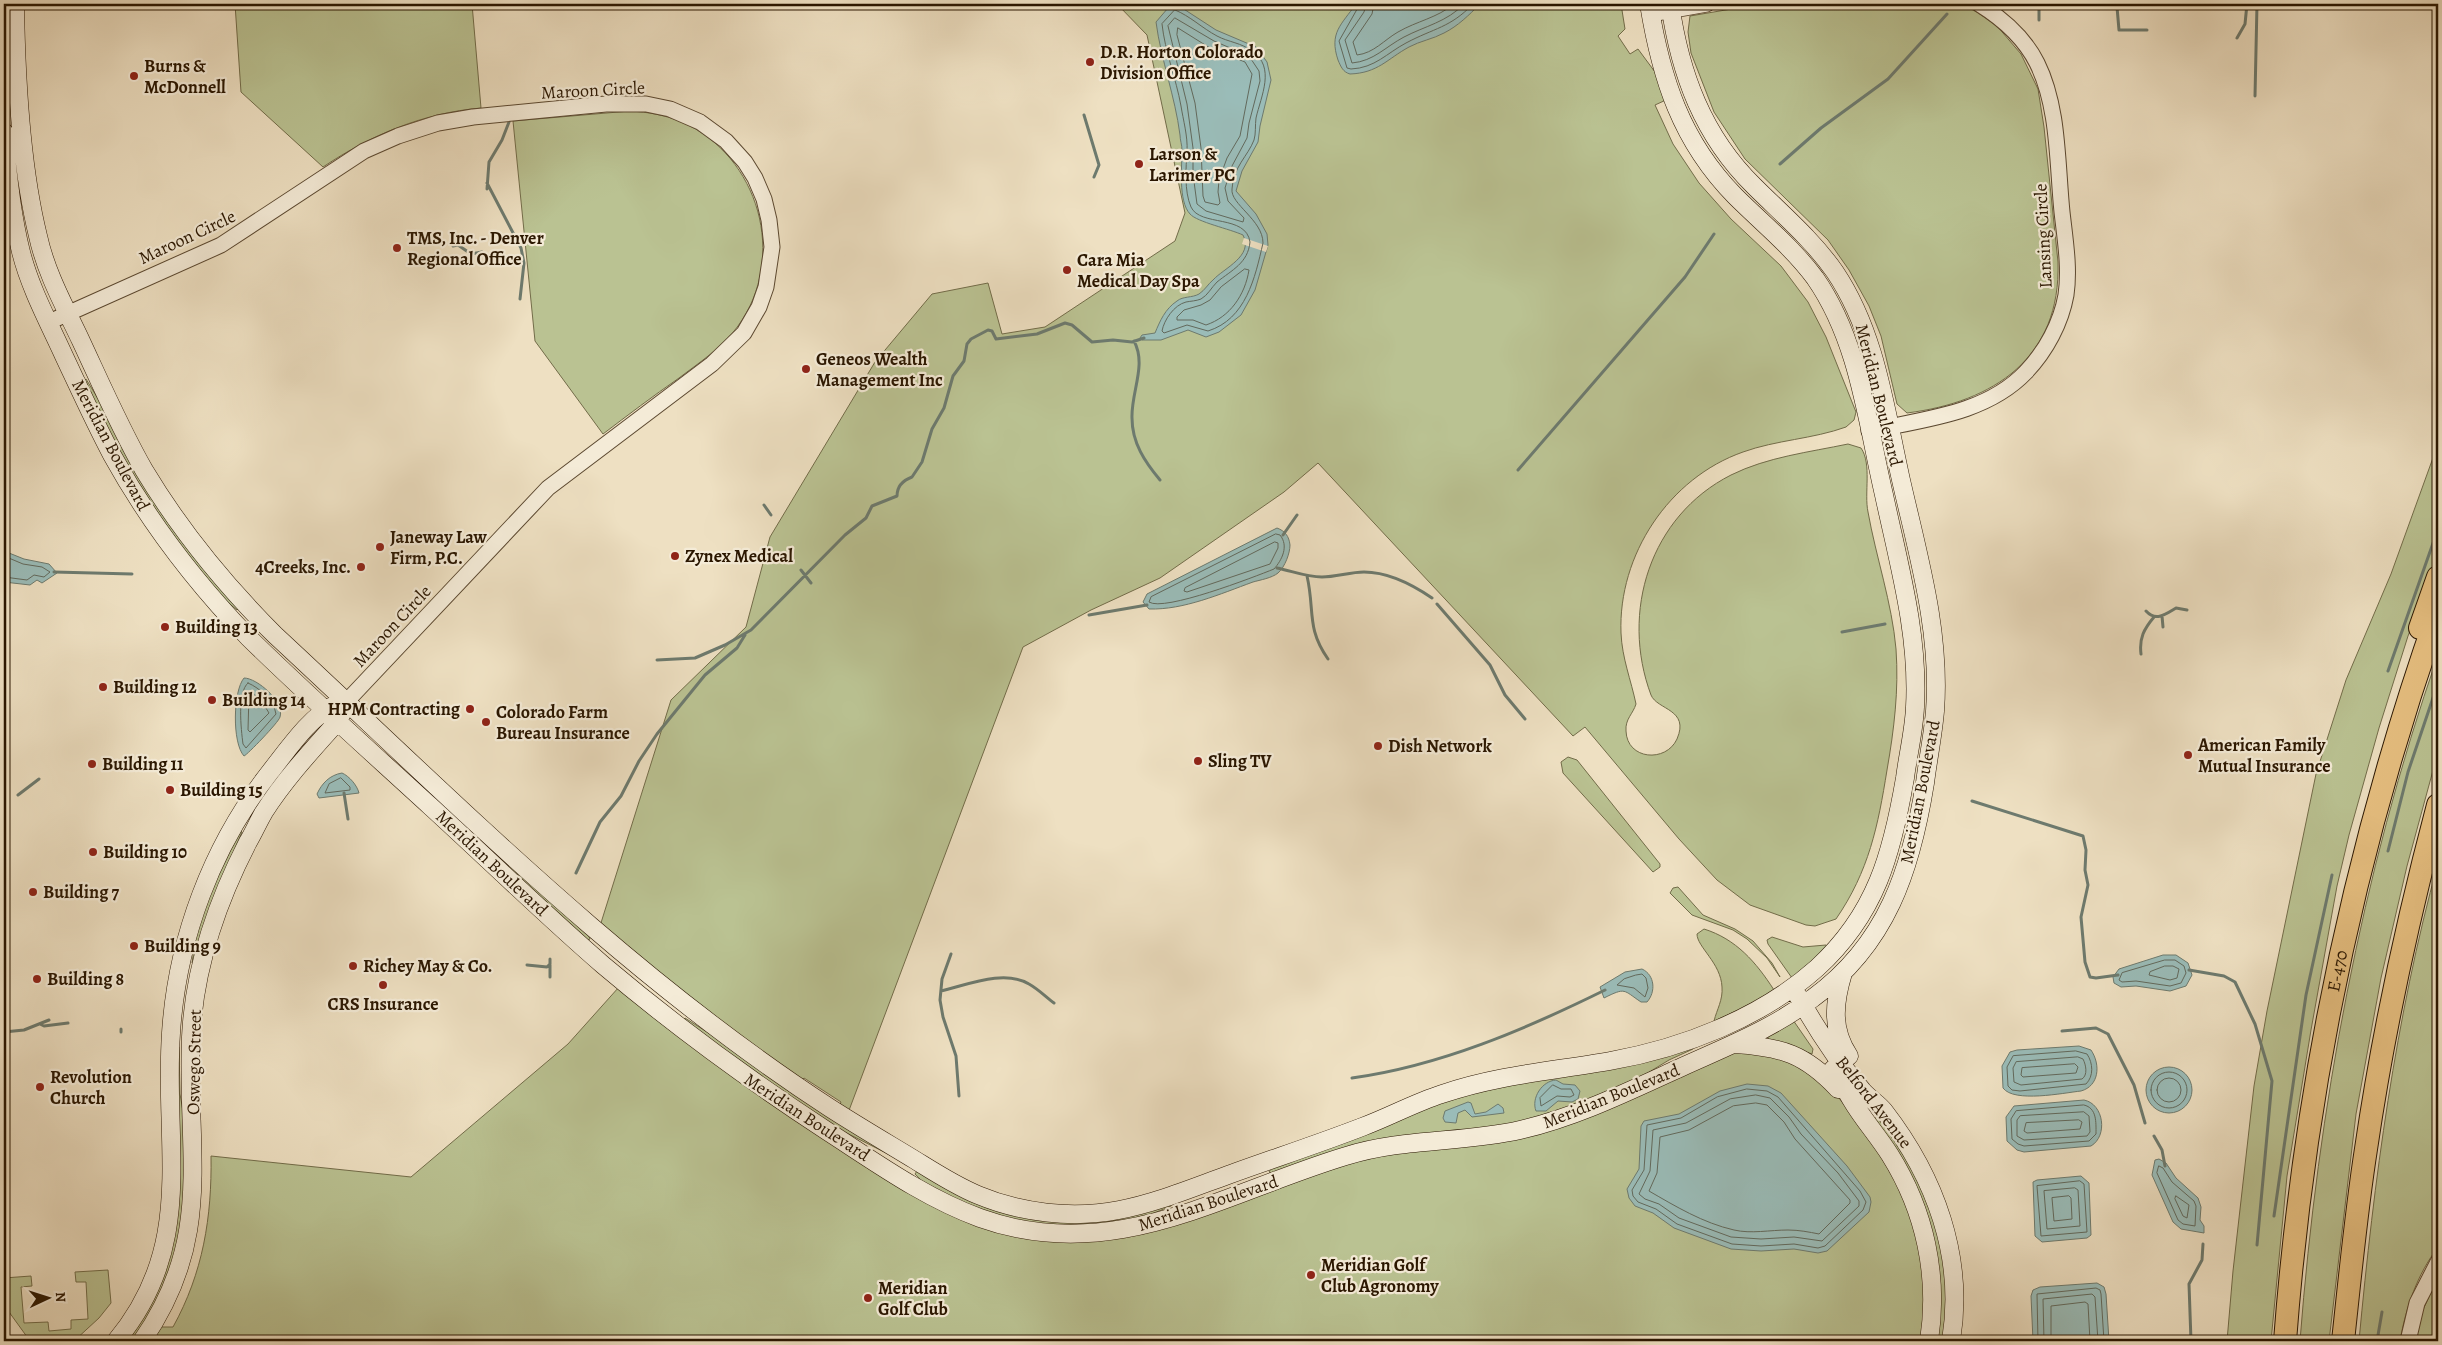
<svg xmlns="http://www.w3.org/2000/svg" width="2442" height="1345" font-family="Alegreya,serif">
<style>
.green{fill:#bac292;stroke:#726c49}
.water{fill:#9abcb8;stroke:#6d7a6e}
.pier{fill:#eee0c2}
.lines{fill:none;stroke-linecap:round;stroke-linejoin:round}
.shore{stroke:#62695c;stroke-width:1}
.stream{stroke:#6d7a6e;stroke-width:3}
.tertiary-casing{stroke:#5b4830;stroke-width:17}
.secondary-casing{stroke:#2a1600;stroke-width:19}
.motorway-casing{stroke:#2a1600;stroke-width:24}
.tertiary{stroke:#f4ebd7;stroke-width:15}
.secondary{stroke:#f4ebd7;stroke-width:18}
.motorway{stroke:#e7c081;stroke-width:22}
.poi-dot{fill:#8f2418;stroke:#f4ebd7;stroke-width:2}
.labels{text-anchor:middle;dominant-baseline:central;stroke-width:4.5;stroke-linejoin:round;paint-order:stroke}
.poi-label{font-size:18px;font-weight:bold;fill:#2a1600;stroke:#f4ebd7;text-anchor:start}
.street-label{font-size:18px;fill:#2a1600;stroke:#f4ebd7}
</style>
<rect width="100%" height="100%" fill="#eee0c2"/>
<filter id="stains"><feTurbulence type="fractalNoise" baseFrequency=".004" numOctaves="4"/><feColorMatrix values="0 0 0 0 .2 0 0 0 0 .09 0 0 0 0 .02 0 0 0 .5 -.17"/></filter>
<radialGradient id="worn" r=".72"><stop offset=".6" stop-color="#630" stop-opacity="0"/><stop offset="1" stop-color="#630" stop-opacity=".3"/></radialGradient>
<!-- green -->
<path class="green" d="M235 4H472L481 108C423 113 371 135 323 167L241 92Z
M1117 4H1621L1625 29 1618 36 1630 54 1638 49 1655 72 1666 100 1655 105 1673 144 1699 183 1731 219 1781 266 1808 302 1826 337 1856 412 1854 420 1846 427C1813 439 1776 440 1743 452 1669 478 1618 555 1621 633 1622 658 1631 680 1636 704 1633 714 1625 719 1626 731 1627 760 1666 763 1677 739 1690 709 1657 710 1651 695 1620 612 1650 516 1731 475 1767 457 1810 452 1848 444L1861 448C1872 464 1864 493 1868 512 1876 557 1892 603 1896 649 1899 690 1894 730 1887 770 1878 826 1869 871 1836 919L1815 926 1806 925 1750 905 1717 880 1679 839 1585 727 1573 736 1318 463 1284 492 1160 578 1091 610 1023 647 848 1113 839 1107 841 1102 804 1078 801 1081 767 1058 600 926 671 700 746 627 770 537 875 362 932 294 988 283 1002 334 1045 327 1175 241 1185 213 1147 35Z
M1761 4H1961L1977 12 1997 26 2021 54 2038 89 2044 127 2058 262C2061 358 1994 402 1907 413L1897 404 1881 336 1869 306 1849 270 1828 240 1745 159 1714 112 1691 53 1688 32 1690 16Z
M630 111C648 112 665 115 682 122 759 156 788 257 738 326 723 347 700 362 679 378 653 396 628 415 603 434L535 341 513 121Z
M86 379 108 415 240 607 237 610 214 591 138 488 83 381Z
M2438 444V558L2408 636 2379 728 2349 835 2337 886 2311 1030 2287 1176 2271 1341H2227L2233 1271 2254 1086 2267 1011 2316 774 2346 680 2391 574Z
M2438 655V752L2407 866 2381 978 2356 1114 2329 1341H2300C2318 1108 2361 876 2438 655Z
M1568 757 1577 760 1660 864V867L1653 872 1563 773 1561 762Z
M448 809 457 815 587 932 590 939 588 940 445 812Z
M238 830 242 832 228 864 196 964 192 963 198 921Z
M2438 863V1247C2417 1275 2406 1307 2400 1341H2359C2374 1180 2395 1020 2438 863Z
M1678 887 1703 915 1735 929 1753 941 1772 963 1780 977 1767 958 1747 939 1733 930 1692 915 1670 893 1673 888Z
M1704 929C1736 939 1756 962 1774 990L1770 996 1714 1021C1717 1009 1723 1000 1722 987 1721 963 1697 947 1697 934Z
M1772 937 1803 947 1826 945 1828 947 1792 978 1768 944 1767 940Z
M619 987 929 1201 1062 1240 1368 1156 1466 1145 1730 1052H1773L1827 1083 1868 1135 1908 1202 1925 1270 1922 1341H149L158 1327H173C203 1273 212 1217 211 1156L411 1177 568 1044Z
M685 1018 732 1048 890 1155 831 1125 682 1022Z
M1793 1020 1813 1049 1812 1054 1768 1039V1036Z
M1691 1044 1693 1049 1669 1060 1641 1077 1546 1117 1271 1173 1269 1172 1273 1166 1456 1095Z
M179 1047 180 1094 186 1129V1210L166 1286 134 1341H124L150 1300 177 1126Z
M1877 1116 1888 1127 1929 1198 1947 1274 1945 1341H1934L1937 1278 1873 1120Z
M917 1171 1004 1210 1170 1202 1171 1206 1130 1223 1044 1227 971 1208 922 1181 915 1174Z
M108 1270 111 1303 99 1318 74 1341H30L4 1305V1278L31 1276 32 1286 21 1287 24 1323 48 1322 49 1331 71 1329V1320L88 1319 86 1282H76L75 1272Z
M2438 1277V1341H2415L2422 1312Z"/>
<!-- water -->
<path class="water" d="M1176 4 1216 30 1256 47 1267 62 1271 80 1260 126 1258 142 1242 171 1236 191 1256 214 1267 234 1268 245 1255 290 1241 315 1219 332 1206 337 1188 330 1161 340H1142L1140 338 1142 335 1155 333C1160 321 1165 309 1177 301 1183 296 1192 298 1199 294 1205 290 1208 284 1213 280 1224 268 1254 256 1243 235 1230 229 1197 222 1190 214 1178 201 1182 166 1182 150 1182 145 1180 140 1180 135 1175 96 1161 60 1156 22L1168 8Z
M1356 4H1480C1469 15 1458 26 1444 33 1433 39 1420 41 1409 47 1387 59 1378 73 1350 74 1343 72 1341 67 1338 60 1329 33 1341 25 1356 4Z
M1277 528C1285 531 1289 536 1290 545 1290 553 1285 567 1278 573 1272 578 1260 580 1253 582 1220 594 1184 610 1149 609L1143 602 1147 594Z
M4 551 24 559 49 564 57 573 42 583 37 580 30 585 4 582Z
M244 678C257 678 285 702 280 717 279 722 247 755 244 756 232 743 233 691 244 678Z
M342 773C349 776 357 785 359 793L319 798 317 794C322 783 330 775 342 773Z
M2163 955H2176L2188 963 2192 975 2186 986 2170 991 2136 986 2121 987 2114 983 2113 977 2119 969Z
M1642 969C1655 975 1656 992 1647 1002H1641C1623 990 1626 987 1604 998L1600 987 1625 972Z
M2079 1046 2091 1050C2101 1065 2099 1086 2081 1091 2063 1093 2014 1103 2003 1088L2002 1066 2010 1052 2017 1050Z
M2146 1090a23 23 0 1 1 46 0a23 23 0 1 1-46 0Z
M1556 1080 1563 1084 1575 1085 1580 1091 1578 1099 1572 1102 1558 1101 1546 1111H1536C1531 1098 1542 1081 1556 1080Z
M1747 1084 1768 1086 1781 1093 1847 1166 1870 1197 1871 1202 1869 1212 1827 1251 1818 1253 1794 1249 1761 1251 1731 1249 1674 1228 1653 1213 1635 1206 1629 1198 1627 1189 1639 1169 1641 1126 1644 1121 1679 1114 1720 1091Z
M2084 1100C2104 1104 2108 1136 2091 1146L2024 1152 2017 1150 2007 1141 2006 1117 2014 1106Z
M1468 1102 1471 1103 1475 1114 1486 1112 1498 1104 1503 1108 1504 1113 1472 1117 1465 1110 1458 1113 1456 1123 1445 1122 1443 1118 1445 1111Z
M2159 1159 2166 1163 2176 1178 2198 1198 2201 1207 2200 1220 2204 1226V1233L2181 1229 2173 1222 2152 1175 2155 1160Z
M2081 1176 2089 1183 2091 1235 2087 1238 2042 1242 2035 1236 2033 1182 2037 1180Z
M2097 1283 2104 1287 2106 1294 2109 1341H2033L2031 1296 2033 1290 2040 1287Z"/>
<!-- pier -->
<path class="pier" d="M1244 238 1268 246 1266 252 1242 244Z"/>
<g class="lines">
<!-- shore -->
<path class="shore" d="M1360 4 1339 41 1347 68 1351 69C1375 68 1387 53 1406 43 1434 28 1450 28 1473 4
M1366 4 1364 12 1345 40 1352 63C1374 61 1385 47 1404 37 1425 26 1447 22 1464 4
M1374 4 1372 14 1353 42 1357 55C1374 53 1384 40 1398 32 1417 21 1437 18 1454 4
M1175 10C1190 16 1202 28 1217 36 1228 42 1242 43 1252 51 1276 67 1261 96 1256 118 1255 125 1256 134 1254 140 1248 156 1233 167 1232 189 1230 204 1263 220 1263 243 1255 278 1246 319 1208 331L1187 325 1164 333 1162 331C1164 320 1174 305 1186 302 1191 301 1196 301 1201 299 1208 295 1211 288 1217 282 1232 270 1248 263 1250 242 1246 214 1200 227 1191 207 1184 191 1186 168 1187 151 1188 137 1183 119 1181 106 1176 78 1165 52 1162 24Z
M1175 18 1214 41 1249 56 1259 71 1260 81 1249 123 1247 138 1232 166 1225 188 1228 201 1244 218 1243 222 1206 211 1197 204 1193 174V148L1187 104 1168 26Z
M1178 28 1210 48 1245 62 1252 74 1240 136 1227 158 1219 180 1218 192 1220 203 1218 205 1205 202 1203 196 1201 148 1195 103 1177 35Z
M1245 269 1249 270C1245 295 1230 317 1206 325L1193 320H1177V317L1184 310 1201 305 1210 300 1221 287Z
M1276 534 1280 535C1289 546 1282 560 1274 569 1254 577 1164 612 1149 602L1151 597Z
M1275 542 1278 543V548L1270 564 1187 592 1184 591 1185 588Z
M4 556 23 564 42 567 50 572 44 577 34 575 27 580 4 577
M248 683C260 688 274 701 276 714L246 748 243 744C241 729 237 692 248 683Z
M252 693 261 700 269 713 250 732 248 730 249 694Z
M341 778 350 787V790L325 793 329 784Z
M2165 960H2175L2184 966 2186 973 2181 983 2170 986 2136 981 2122 982 2119 980 2122 973Z
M2165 966H2173L2179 969 2177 978 2170 980 2149 975 2150 972Z
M1636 975 1642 974 1646 978 1648 988 1645 997 1634 988 1617 985 1624 979Z
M2076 1051 2087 1054C2093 1063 2094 1076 2086 1084L2020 1091 2012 1090 2008 1086 2007 1067 2013 1056Z
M2078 1057 2083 1059C2086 1065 2088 1075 2082 1079L2021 1085 2014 1082 2013 1068 2016 1062Z
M2075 1064 2078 1067 2076 1073 2023 1077 2021 1075 2022 1068Z
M2151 1090a18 18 0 1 1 36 0a18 18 0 1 1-36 0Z
M2157 1090a12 12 0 1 1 24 0a12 12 0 1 1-24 0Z
M1553 1085 1561 1089H1571L1574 1095 1570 1097 1557 1096 1541 1106 1540 1098Z
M1747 1089 1767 1091 1778 1097 1860 1191 1866 1202 1863 1210 1825 1246 1818 1248 1794 1244 1761 1246 1732 1244 1677 1224 1656 1209 1638 1202 1633 1196 1632 1190 1644 1170 1647 1125 1681 1118 1717 1097Z
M1756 1095 1770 1098 1789 1117 1801 1134 1838 1173 1859 1201V1206L1822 1241 1794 1237 1761 1239 1731 1237 1679 1218 1659 1204 1645 1199 1639 1194 1650 1171 1653 1130 1686 1123 1730 1099Z
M1756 1103 1767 1105 1784 1122 1795 1139 1850 1200V1203L1819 1234C1809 1232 1799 1230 1788 1230 1770 1230 1751 1234 1734 1230 1703 1223 1675 1206 1649 1191L1657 1173 1660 1137 1689 1130 1733 1106Z
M2084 1105C2097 1108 2096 1122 2096 1134L2089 1141 2024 1146 2018 1144 2012 1139 2011 1119 2016 1111Z
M2084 1112 2089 1116 2090 1132 2087 1136 2024 1140 2017 1136V1120L2020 1116Z
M2079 1120 2082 1122 2080 1129 2027 1133 2024 1131 2026 1123Z
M2159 1166 2163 1168 2172 1182 2194 1201 2196 1206 2195 1226 2183 1224 2178 1220 2157 1173Z
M2080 1181 2084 1184 2087 1232 2041 1236 2037 1186Z
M2075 1188 2078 1190 2080 1226 2047 1229 2044 1191Z
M2069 1196 2071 1198 2072 1219 2054 1221 2052 1198Z
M2176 1196 2189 1205 2187 1218 2183 1216 2175 1199Z
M2038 1341 2037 1294 2096 1288 2100 1290 2101 1294 2104 1341
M2044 1341 2043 1299 2092 1294 2095 1297 2098 1341
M2051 1341V1306L2085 1302 2088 1304 2090 1341"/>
<!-- stream -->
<path class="stream" d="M2039 4V20
M2117 7 2119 30H2147
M2237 38 2245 24 2247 4
M2255 96 2257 4
M1084 115 1099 165 1094 177
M1780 164 1821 128 1888 79 1947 14
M487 183 521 248 524 263 520 299
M487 189 489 162 502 140 509 122
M453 246 458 245 471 254 482 252
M1134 341C1147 365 1131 392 1132 418 1132 443 1145 462 1160 480
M1518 470 1685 277 1714 234
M764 505 771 515
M1283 535 1297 515
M1277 568C1292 571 1306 577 1322 577 1336 577 1350 572 1364 572 1387 572 1413 585 1432 598
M801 570 811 583
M54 572 132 574
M1307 576C1315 610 1306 628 1328 659
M1437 604 1490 665 1505 695 1525 719
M2146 611C2156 622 2166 614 2176 608L2187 610
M1089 615 1147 605
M2162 616 2163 627
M1842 632 1885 624
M2141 654C2139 638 2144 629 2154 617
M657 660 695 658 725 645 751 630 845 535 866 518 872 506 897 496C897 486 904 480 912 477L922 462 932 429 944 408 953 376 964 361 967 344 971 339 988 330 992 331 996 339 1037 334 1065 323 1072 325 1092 342 1113 340 1132 342 1144 338
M2388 671 2438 529
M344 793 348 819
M18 795 39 779
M1972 801 2083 836 2086 850 2085 870 2088 885 2081 917 2085 962 2090 977 2096 978 2118 975
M2388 851 2408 772 2438 683
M576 873 600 822 621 796 639 761 657 734 705 675 737 648 745 635
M951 954 942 979 940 1000 943 1017 956 1056 959 1096
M527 965 547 967 550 964V959
M550 965V977
M2189 970 2224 976 2235 982 2255 1024 2272 1081 2257 1245
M941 991C967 985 1004 969 1029 984 1038 989 1046 997 1054 1003
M40 1024 44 1026 68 1023
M121 1029V1032
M2062 1031 2096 1028 2108 1034 2134 1085 2145 1123
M4 1032 24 1030 49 1020
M1352 1078C1440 1066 1526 1029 1605 990
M2154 1136 2162 1150 2165 1166
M2274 1216 2306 995 2332 875
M2191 1341 2189 1284 2202 1260 2203 1244
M2377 1341 2382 1312"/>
<defs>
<path id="tertiary" d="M1651 14 1707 4
M49 322 221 245 364 151 398 136 438 123 473 117 606 104H646L670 109 700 122 726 141 745 162 755 178 764 199 769 220 772 247 766 287 759 307 744 333 712 364 548 488 347 701
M1869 431C1924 419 1986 414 2026 372 2046 351 2061 323 2066 295 2070 268 2065 239 2062 212 2057 163 2059 107 2037 63 2024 37 2003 19 1979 4
M2408 1341 2417 1303 2438 1262"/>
<path id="secondary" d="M15 4C16 75 21 167 38 236 46 273 65 307 81 341 101 384 120 428 144 470 180 530 225 585 275 635 453 800 625 975 830 1108 858 1126 887 1143 915 1160 936 1173 956 1186 978 1195 1021 1213 1072 1219 1119 1210 1156 1203 1192 1188 1228 1175 1272 1159 1318 1144 1362 1127 1389 1117 1414 1103 1442 1094 1497 1075 1553 1071 1610 1061 1683 1048 1761 1018 1817 968 1876 914 1892 854 1905 778 1908 754 1914 731 1915 707 1919 635 1899 565 1884 495 1867 422 1859 341 1815 278 1792 247 1762 223 1735 196 1681 141 1661 78 1649 4
M4 132C7 171 11 213 21 252 30 288 49 323 64 356 80 390 95 423 112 455 149 522 195 582 248 637 307 695 369 750 430 806 488 859 544 914 603 965 674 1025 749 1080 827 1131 875 1162 925 1198 980 1218 1113 1266 1223 1193 1346 1156 1403 1138 1463 1143 1520 1130 1577 1117 1631 1090 1684 1066 1728 1046 1774 1028 1813 998 1887 944 1911 870 1925 783 1928 759 1933 735 1935 711 1941 632 1918 555 1901 480 1885 408 1876 333 1835 272 1812 239 1782 214 1754 186 1703 136 1680 74 1670 4
M1843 973C1834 1003 1831 1029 1849 1056
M1798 996C1816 1028 1838 1062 1862 1090 1868 1098 1878 1103 1884 1111 1935 1177 1965 1257 1951 1341
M1735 1044C1782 1047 1805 1054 1838 1089
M1833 1069C1840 1079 1845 1089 1851 1099 1862 1118 1878 1136 1890 1155 1925 1211 1939 1276 1929 1341
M116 1341C197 1244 163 1146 171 1033 177 939 212 846 270 772 286 752 312 714 335 705
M142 1341C215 1236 186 1153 191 1037 194 969 217 902 248 842 254 832 258 822 264 812 285 779 312 750 338 721L343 711"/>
<g id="motorway">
<path d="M2420 628 2438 577"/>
<path id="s1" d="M2285 1341C2304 1090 2354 850 2438 612"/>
<path d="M2343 1341C2350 1277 2356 1213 2366 1149 2383 1033 2408 918 2438 805"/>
</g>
</defs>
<!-- tertiary casing -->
<use href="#tertiary" class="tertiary-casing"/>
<!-- secondary casing -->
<use href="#secondary" class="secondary-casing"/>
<!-- motorway casing -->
<use href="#motorway" class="motorway-casing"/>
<!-- tertiary -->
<use href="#tertiary" class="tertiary"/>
<!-- secondary -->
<use href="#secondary" class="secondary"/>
<!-- motorway -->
<use href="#motorway" class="motorway"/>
</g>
<!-- markers -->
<g class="poi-dot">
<circle cx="1090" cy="62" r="5"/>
<circle cx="134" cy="76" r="5"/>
<circle cx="1139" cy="164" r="5"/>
<circle cx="397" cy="248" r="5"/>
<circle cx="1067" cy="270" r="5"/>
<circle cx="806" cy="369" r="5"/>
<circle cx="380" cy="547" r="5"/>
<circle cx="675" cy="556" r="5"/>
<circle cx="361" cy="567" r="5"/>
<circle cx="165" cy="627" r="5"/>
<circle cx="103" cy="687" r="5"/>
<circle cx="212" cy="700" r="5"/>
<circle cx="470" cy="709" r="5"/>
<circle cx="486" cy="722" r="5"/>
<circle cx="1378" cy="746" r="5"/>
<circle cx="2188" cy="755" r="5"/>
<circle cx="1198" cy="761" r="5"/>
<circle cx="92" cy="764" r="5"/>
<circle cx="170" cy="790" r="5"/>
<circle cx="93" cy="852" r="5"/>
<circle cx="33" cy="892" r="5"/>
<circle cx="134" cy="946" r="5"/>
<circle cx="353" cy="966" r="5"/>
<circle cx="37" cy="979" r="5"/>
<circle cx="383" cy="985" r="5"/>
<circle cx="40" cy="1087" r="5"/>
<circle cx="1311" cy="1275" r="5"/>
<circle cx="868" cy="1298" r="5"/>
</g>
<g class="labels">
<!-- poi labels -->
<g class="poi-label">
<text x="1100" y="52">D.R. Horton Colorado<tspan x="1100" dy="21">Division Office</tspan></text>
<text x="144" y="66">Burns &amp;<tspan x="144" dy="21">McDonnell</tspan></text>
<text x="1149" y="154">Larson &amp;<tspan x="1149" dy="21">Larimer PC</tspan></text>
<text x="407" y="238">TMS, Inc. - Denver<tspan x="407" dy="21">Regional Office</tspan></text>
<text x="1077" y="260">Cara Mia<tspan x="1077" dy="21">Medical Day Spa</tspan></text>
<text x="816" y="359">Geneos Wealth<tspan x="816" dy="21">Management Inc</tspan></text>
<text x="390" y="537">Janeway Law<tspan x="390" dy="21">Firm, P.C.</tspan></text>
<text x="685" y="556">Zynex Medical</text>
<text x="351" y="567" text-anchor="end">4Creeks, Inc.</text>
<text x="175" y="627">Building 13</text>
<text x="113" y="687">Building 12</text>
<text x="222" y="700">Building 14</text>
<text x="460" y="709" text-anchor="end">HPM Contracting</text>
<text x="496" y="712">Colorado Farm<tspan x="496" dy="21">Bureau Insurance</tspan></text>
<text x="2198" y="745">American Family<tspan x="2198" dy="21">Mutual Insurance</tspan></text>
<text x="1388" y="746">Dish Network</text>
<text x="1208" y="761">Sling TV</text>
<text x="102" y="764">Building 11</text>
<text x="180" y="790">Building 15</text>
<text x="103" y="852">Building 10</text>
<text x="43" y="892">Building 7</text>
<text x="144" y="946">Building 9</text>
<text x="363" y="966">Richey May &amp; Co.</text>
<text x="47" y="979">Building 8</text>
<text x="383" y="1004" text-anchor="middle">CRS Insurance</text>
<text x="50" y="1077">Revolution<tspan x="50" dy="21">Church</tspan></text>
<text x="1321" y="1265">Meridian Golf<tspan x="1321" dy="21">Club Agronomy</tspan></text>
<text x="878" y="1288">Meridian<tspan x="878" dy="21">Golf Club</tspan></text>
</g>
<!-- street labels -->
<g class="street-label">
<text transform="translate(593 90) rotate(-3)">Maroon Circle</text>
<text transform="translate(2043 236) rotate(-93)">Lansing Circle</text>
<text transform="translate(187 237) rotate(-25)">Maroon Circle</text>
<text transform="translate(1879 395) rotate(76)">Meridian Boulevard</text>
<text transform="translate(111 445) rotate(62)">Meridian Boulevard</text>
<text transform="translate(392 626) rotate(-47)">Maroon Circle</text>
<text transform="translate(1920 792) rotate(-79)">Meridian Boulevard</text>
<text transform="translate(492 863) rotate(43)">Meridian Boulevard</text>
<text stroke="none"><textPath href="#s1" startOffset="374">E-470</textPath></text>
<text transform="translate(194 1062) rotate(-89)">Oswego Street</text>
<text transform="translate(1611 1096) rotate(-22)">Meridian Boulevard</text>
<text transform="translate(1874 1102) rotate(52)">Belford Avenue</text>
<text transform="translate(807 1117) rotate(33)">Meridian Boulevard</text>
<text transform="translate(1208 1203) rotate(-18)">Meridian Boulevard</text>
</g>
</g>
<!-- margin -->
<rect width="2442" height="1345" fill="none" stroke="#eee0c2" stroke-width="20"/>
<rect x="5" y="5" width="2432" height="1335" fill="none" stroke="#2a1600" stroke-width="2.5"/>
<rect x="10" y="10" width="2422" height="1325" fill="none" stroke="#2a1600"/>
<!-- north arrow -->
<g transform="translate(48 1298) rotate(86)" stroke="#f4ebd7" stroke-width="4" paint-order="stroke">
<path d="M0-4L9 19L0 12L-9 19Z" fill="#2a1600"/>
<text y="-8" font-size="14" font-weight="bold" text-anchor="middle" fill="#2a1600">N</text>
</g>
<rect width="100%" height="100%" filter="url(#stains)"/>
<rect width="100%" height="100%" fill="url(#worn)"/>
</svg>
